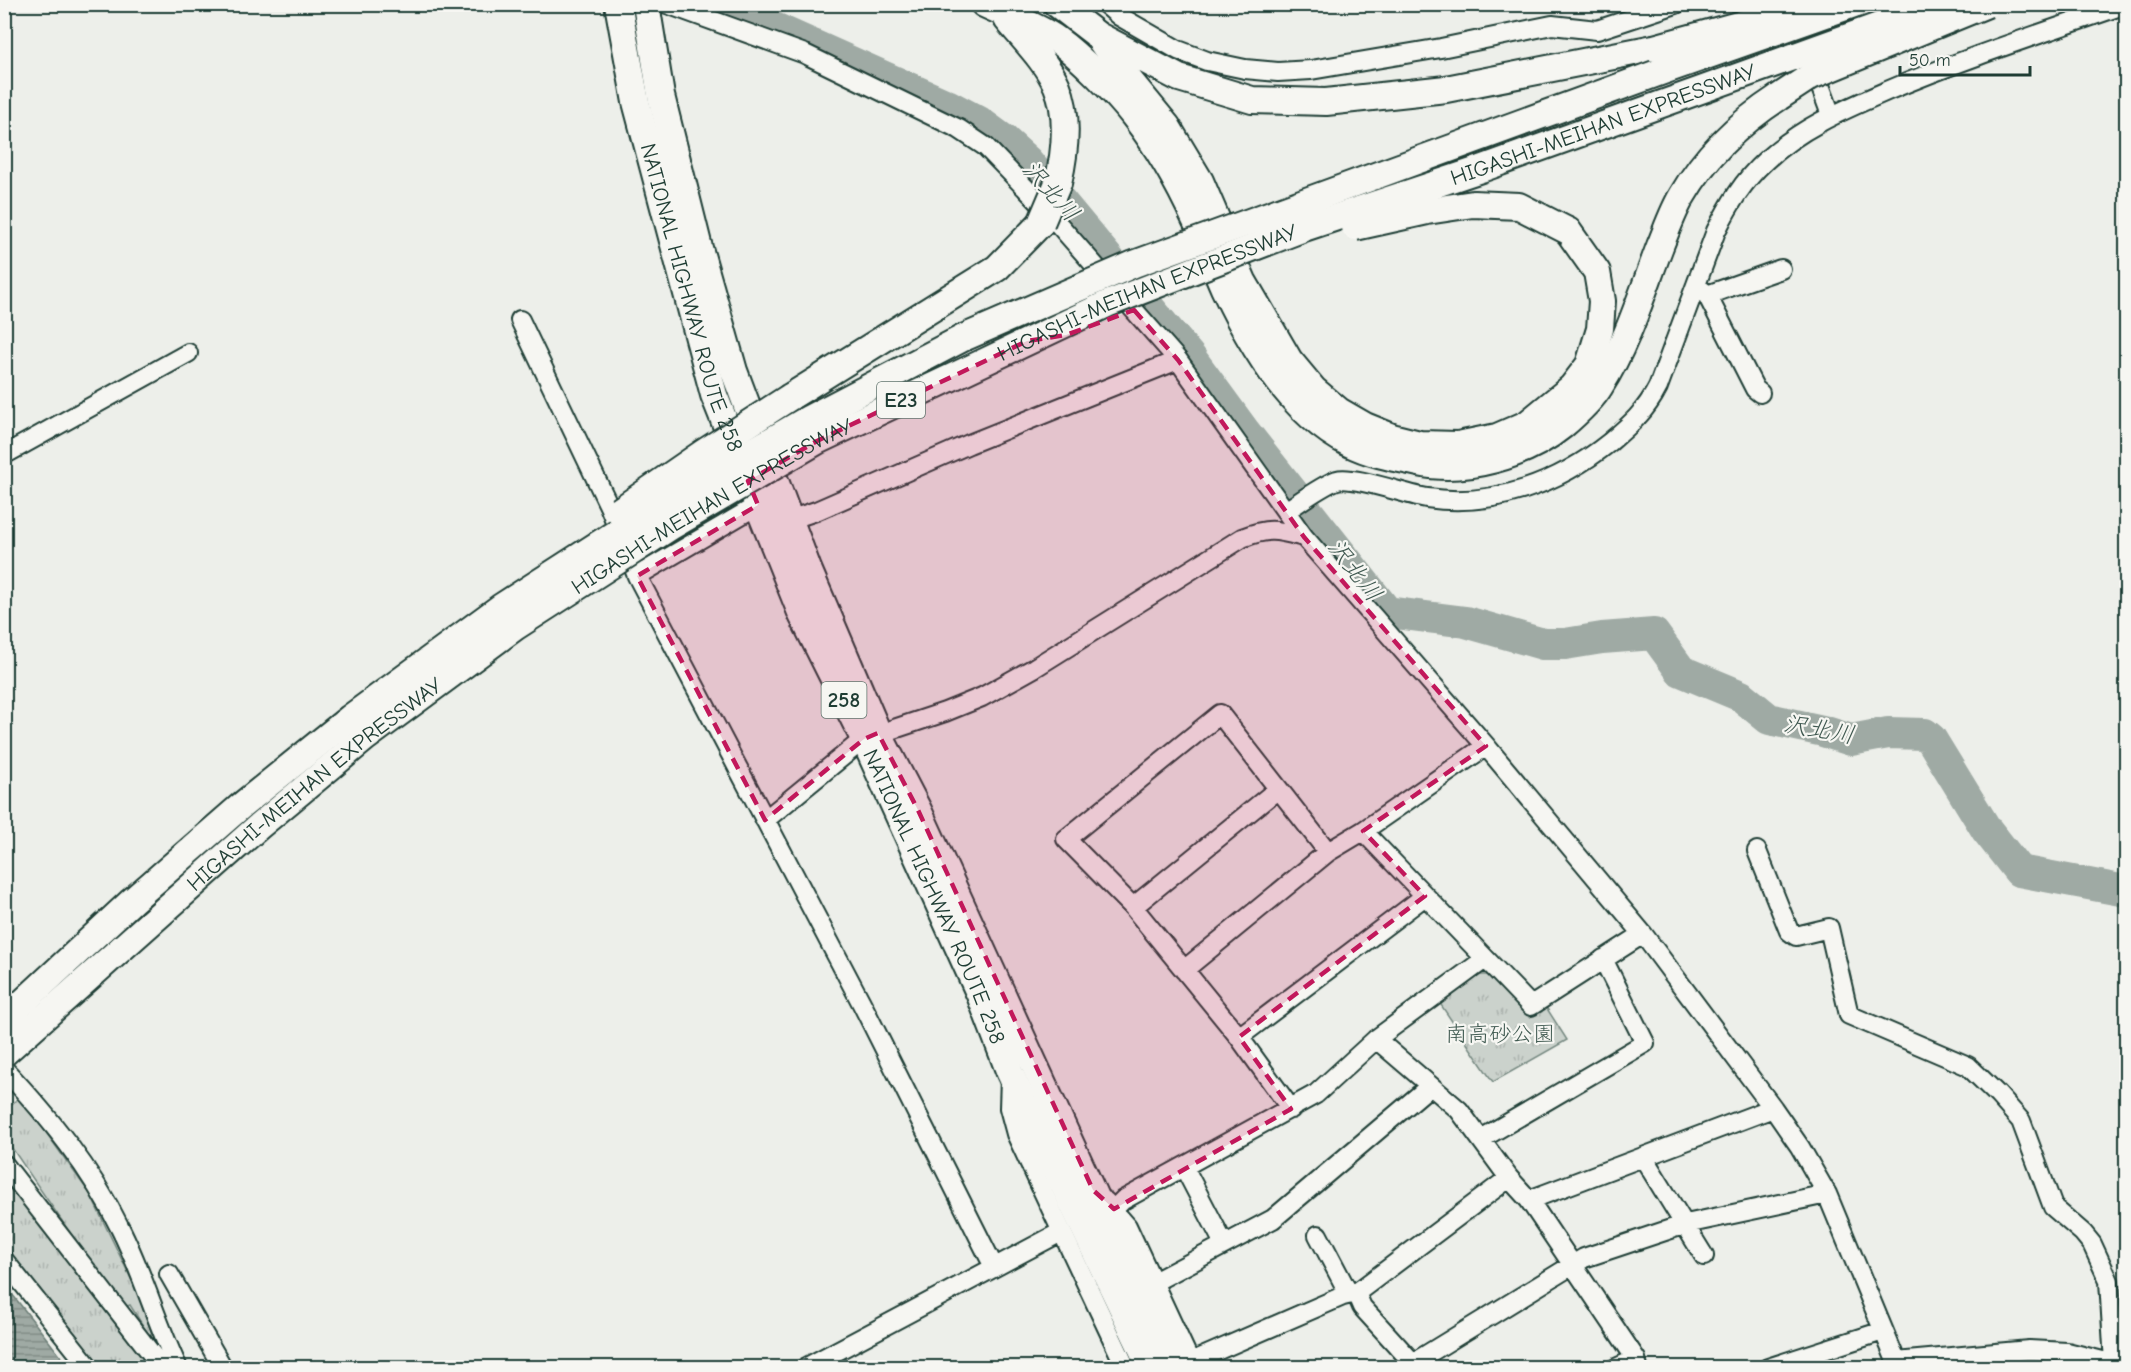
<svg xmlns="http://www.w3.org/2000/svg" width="2131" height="1372" font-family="'Comic Neue','Klee One',sans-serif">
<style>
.grass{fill:url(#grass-tufts);stroke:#758880;stroke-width:1.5}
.water{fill:url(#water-rules);stroke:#6c7e77;stroke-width:1.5}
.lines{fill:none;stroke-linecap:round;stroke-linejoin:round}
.river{stroke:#9faaa4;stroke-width:32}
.minor-casing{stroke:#1f3d34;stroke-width:22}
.highway-casing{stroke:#1f3d34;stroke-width:30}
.minor{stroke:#f6f6f2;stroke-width:18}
.highway{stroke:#f6f6f2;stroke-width:26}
.highway-bridge-casing{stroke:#1f3d34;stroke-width:30;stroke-linecap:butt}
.highway-bridge{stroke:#f6f6f2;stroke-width:26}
.marked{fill:#c2185b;fill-opacity:0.2;stroke:#c2185b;stroke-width:4.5;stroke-dasharray:12 8;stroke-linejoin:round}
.labels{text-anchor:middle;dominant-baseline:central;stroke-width:4.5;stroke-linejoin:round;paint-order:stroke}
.shield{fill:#f6f6f2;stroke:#60746d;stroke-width:1.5}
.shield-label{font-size:21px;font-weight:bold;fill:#1f3d34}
.street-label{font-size:22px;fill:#1f3d34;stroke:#f6f6f2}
.park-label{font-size:22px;fill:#415b52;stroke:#f6f6f2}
.water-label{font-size:24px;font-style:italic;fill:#3f5850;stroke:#f6f6f2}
</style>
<defs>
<pattern id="grass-tufts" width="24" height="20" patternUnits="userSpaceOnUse" patternTransform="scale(1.5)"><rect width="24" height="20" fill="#cbd2cc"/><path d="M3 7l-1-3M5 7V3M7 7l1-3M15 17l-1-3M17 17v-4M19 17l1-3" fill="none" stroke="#aeb5b0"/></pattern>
<pattern id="water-rules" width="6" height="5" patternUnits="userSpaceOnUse" patternTransform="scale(1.5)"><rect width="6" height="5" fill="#9faaa4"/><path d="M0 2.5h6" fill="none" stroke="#818c86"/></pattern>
</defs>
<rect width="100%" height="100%" fill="#edefea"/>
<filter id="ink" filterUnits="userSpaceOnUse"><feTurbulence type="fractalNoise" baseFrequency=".0167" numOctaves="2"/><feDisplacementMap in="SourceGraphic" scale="12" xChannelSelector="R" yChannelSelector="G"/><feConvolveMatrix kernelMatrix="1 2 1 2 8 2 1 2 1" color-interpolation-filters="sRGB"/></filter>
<g filter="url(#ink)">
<!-- grass -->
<path class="grass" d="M1474 975H1490L1530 1017 1546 1007 1567 1040 1493 1082 1439 1002Z
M20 1096 90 1194 136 1289 152 1334 150 1337 130 1305 125 1307 73 1237 5 1138 4 1112Z
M4 1177 150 1367H97L5 1250Z"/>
<!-- water -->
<path class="water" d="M5 1285 69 1367H5Z"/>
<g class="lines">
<!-- river -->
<path class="river" d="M721 4 947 105 979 122 1005 141 1027 161 1190 357 1244 431 1387 612 1466 622 1543 644H1565L1602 638 1654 634 1681 671 1741 696 1769 719 1823 731 1851 740 1888 733 1925 734 1931 739 1986 829 2019 871 2126 891"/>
<defs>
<path id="minor" d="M667 4 805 54 959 129 986 147 1038 201 1178 360 1304 537 1486 746 1643 934 1773 1108 1800 1147 1827 1194 1899 1368
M1105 4 1119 16 1178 50 1207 61 1245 69 1278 72 1311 70 1441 48 1552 25 1597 30 1676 4
M1794 15 1831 115
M1696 285 1707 295 1755 389 1760 393
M1707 295 1781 269
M520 320 609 506 637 576 862 1004 994 1267
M4 455 188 353
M1286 511C1301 501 1321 486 1337 480 1353 475 1407 495 1427 498 1494 508 1559 483 1610 442 1630 425 1646 411 1658 387L1716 231C1729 205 1743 181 1765 161 1800 128 1843 110 1887 91 1965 58 2046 32 2126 4
M789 520 816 511 969 444 1178 360
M637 576 758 505
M765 820 864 739 945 712 982 697 1034 668 1242 538C1269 527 1277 530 1304 537
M1363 831 1531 1006 1643 934
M1757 851 1789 931 1796 936 1829 928 1849 1015 1968 1066 1998 1095 2021 1121 2053 1207 2083 1233 2092 1244 2109 1281 2114 1363
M1133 907 1278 789
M1184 970 1328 852 1363 831 1486 746
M1239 1037 1425 896
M1376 1039 1459 1110 1509 1178 1529 1200 1636 1359 1638 1368
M4 1069C49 1117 91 1168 120 1228 143 1273 156 1322 178 1368
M1010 1077 1009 1108 1016 1134 1126 1368
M1291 1109 1239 1037 1133 907 1066 839 1220 714 1328 852
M1481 1139 1645 1043 1603 959
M1643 1157 1704 1256
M4 1164 161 1366 174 1360
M1184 1167 1224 1244
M1509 1178 1356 1293 1362 1307 1413 1363 1584 1258 1686 1224 1827 1194
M1529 1200 1773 1108
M1105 1201 1127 1226 1193 1368
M1114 1209 1123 1200 1316 1094 1376 1039 1485 959
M1318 1235 1349 1294
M4 1260 90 1368
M169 1274 223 1368
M1154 1282 1273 1219 1430 1086
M1191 1362 1343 1296 1356 1293
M1896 1362 2029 1350 2067 1352 2126 1367
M805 1368 1061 1232
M1616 1368 1636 1359
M1768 1368 1883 1331"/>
<g id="highway">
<path id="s1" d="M618 4 636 102 714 395 802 615 864 739 980 995 1010 1073 1151 1368"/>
<path d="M646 4 661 96 699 248 734 371 808 569 878 733 918 810 1173 1368"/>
<path d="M984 4C1005 14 1038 26 1056 39 1080 56 1116 93 1134 116 1159 148 1179 184 1196 221 1206 243 1214 266 1224 288 1250 344 1291 414 1349 443 1371 454 1394 458 1419 463 1465 473 1525 456 1562 426 1575 415 1591 401 1600 386 1627 344 1642 293 1660 246 1667 229 1673 211 1682 196 1706 154 1739 123 1779 97"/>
<path d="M1057 4 1096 34 1125 75 1167 126 1200 181 1243 281 1289 360 1314 390 1339 411 1365 426 1392 437 1420 444 1458 445 1497 437 1527 424 1572 387 1589 365 1600 329 1602 301 1597 272 1568 231"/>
<path d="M1007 19C1024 40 1046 61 1057 86 1069 115 1065 153 1058 183"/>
<path d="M1101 37 1179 78 1252 100 1326 102 1446 89 1654 48"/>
<path d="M790 397 997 268 1041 223"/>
</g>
</defs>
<!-- minor casing -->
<use href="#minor" class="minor-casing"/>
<!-- highway casing -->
<use href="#highway" class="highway-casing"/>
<!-- minor -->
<use href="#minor" class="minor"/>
<!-- highway -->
<use href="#highway" class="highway"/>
<defs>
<g id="highway-bridge">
<path d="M1654 48 1738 25 1800 5"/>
<path d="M1779 97 1811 76 1987 4"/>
<path d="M1041 223 1058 183"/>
<path d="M1355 227 1427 211 1473 204 1519 206 1568 231"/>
<path d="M619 511 703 453 790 397"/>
<path d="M4 1020 132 901 241 806 350 718 501 607 658 506 808 419 963 338 1134 264 1663 71 1854 4"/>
<path id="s2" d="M4 1053 258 827 365 738 515 627 670 527 817 441 1107 304 1197 269 1304 228 1481 169 1940 4"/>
</g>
</defs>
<!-- highway-bridge casing -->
<use href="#highway-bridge" class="highway-bridge-casing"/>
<!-- highway-bridge -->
<use href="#highway-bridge" class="highway-bridge"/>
</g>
</g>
<!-- marked area -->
<path class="marked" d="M1134 310 1178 360 1304 537 1486 746 1363 831 1425 896 1239 1037 1291 1109 1114 1209 1093 1190 918 810 878 733 864 739 765 820 637 576 758 505 748 481 817 441 1027 341 1066 335Z"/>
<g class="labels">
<!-- shield labels -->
<g class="shield">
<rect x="877" y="382" width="48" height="36" rx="4.5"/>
<rect x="821.5" y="682" width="45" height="36" rx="4.5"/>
</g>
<g class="shield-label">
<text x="901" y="400">E23</text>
<text x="844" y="700">258</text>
</g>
<!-- street labels -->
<g class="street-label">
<text stroke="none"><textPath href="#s2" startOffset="1869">HIGASHI-MEIHAN EXPRESSWAY</textPath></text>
<text stroke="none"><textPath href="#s2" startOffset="1383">HIGASHI-MEIHAN EXPRESSWAY</textPath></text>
<text stroke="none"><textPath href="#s1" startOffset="303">NATIONAL HIGHWAY ROUTE 258</textPath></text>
<text stroke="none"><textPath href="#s2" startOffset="897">HIGASHI-MEIHAN EXPRESSWAY</textPath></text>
<text stroke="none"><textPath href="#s2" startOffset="411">HIGASHI-MEIHAN EXPRESSWAY</textPath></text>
<text stroke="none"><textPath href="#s1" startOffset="951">NATIONAL HIGHWAY ROUTE 258</textPath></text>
</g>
<!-- park labels -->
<g class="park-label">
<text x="1500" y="1034">南高砂公園</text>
</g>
<!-- water labels -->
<g class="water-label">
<text transform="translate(1051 191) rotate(48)">沢北川</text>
<text transform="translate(1355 570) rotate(52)">沢北川</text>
<text transform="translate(1819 729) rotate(10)">沢北川</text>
</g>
</g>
<!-- margin -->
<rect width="2131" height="1372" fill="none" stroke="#f6f6f2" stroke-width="24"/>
<rect x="12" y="12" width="2107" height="1348" fill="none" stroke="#1f3d34" stroke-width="2" filter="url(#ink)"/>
<!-- scale -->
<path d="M1900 66v9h130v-9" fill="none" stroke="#1f3d34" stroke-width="3"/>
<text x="1909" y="66" font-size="18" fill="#1f3d34" stroke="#f6f6f2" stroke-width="4.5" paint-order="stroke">50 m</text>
</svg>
